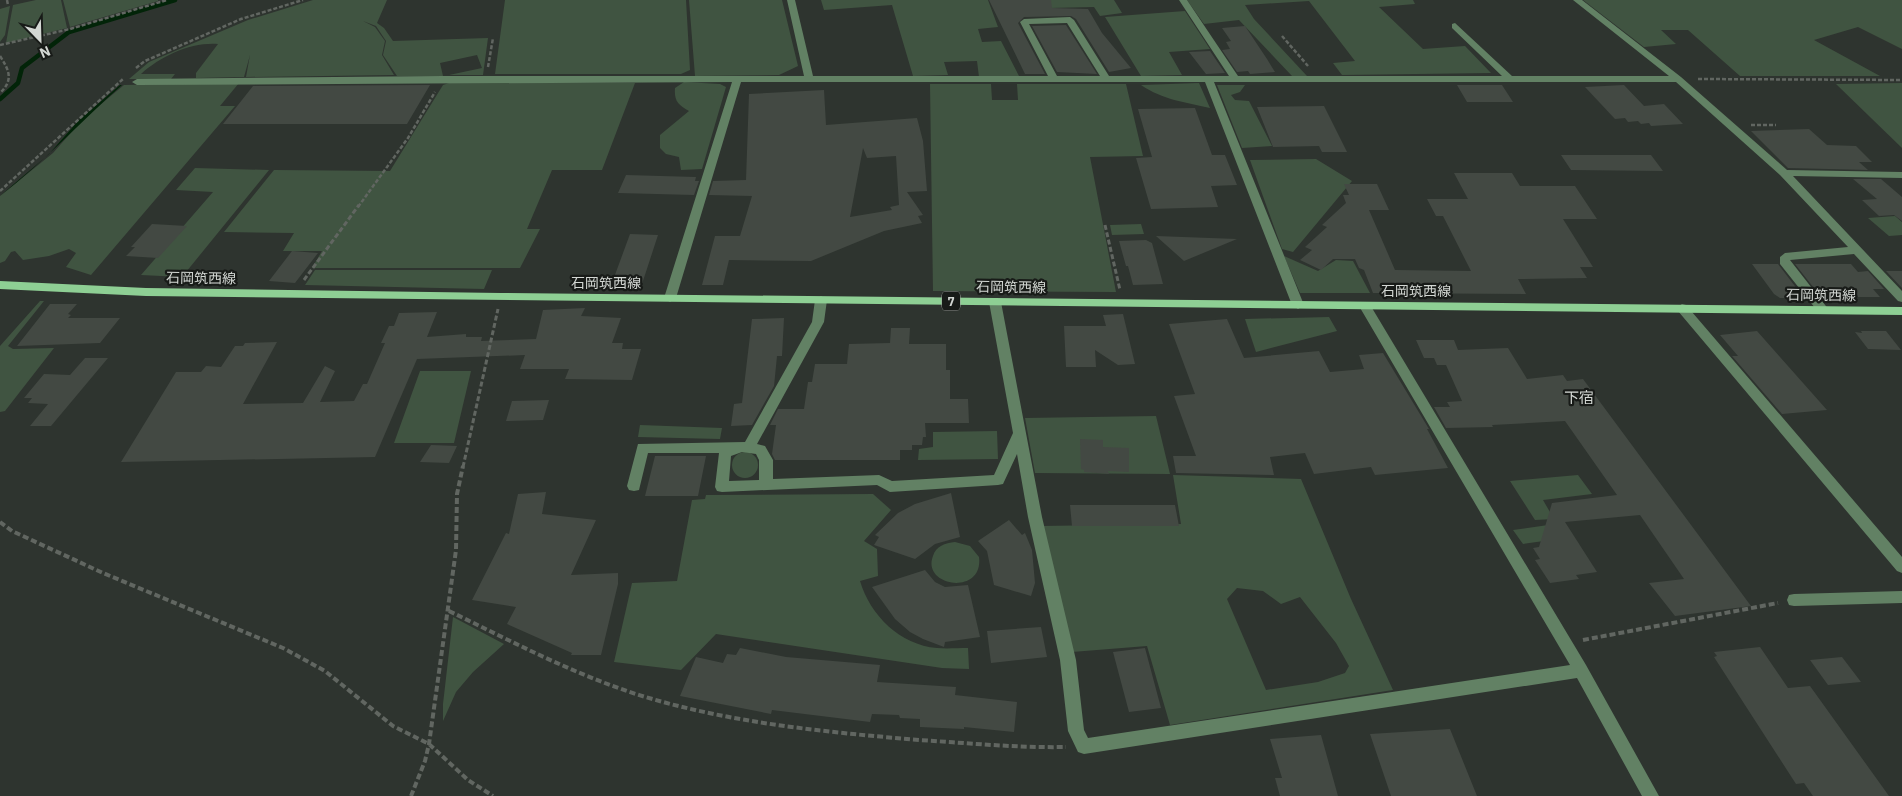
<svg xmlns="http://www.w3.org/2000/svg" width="1902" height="796" font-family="'IBM Plex Sans','Noto Sans JP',sans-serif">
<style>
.green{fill:#405441;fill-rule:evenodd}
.water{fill:#022408}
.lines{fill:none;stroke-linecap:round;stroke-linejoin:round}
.stream{stroke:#022408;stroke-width:4.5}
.building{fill:#434943;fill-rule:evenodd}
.path-far2{stroke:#616661;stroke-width:2.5;stroke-dasharray:4 2;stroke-linecap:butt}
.path-far1{stroke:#616661;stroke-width:3;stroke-dasharray:5 2.5;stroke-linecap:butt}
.path{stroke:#616661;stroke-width:4;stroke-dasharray:6 3;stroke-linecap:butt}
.minor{fill:#628164;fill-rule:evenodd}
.major{fill:#8ecf94;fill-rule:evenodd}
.labels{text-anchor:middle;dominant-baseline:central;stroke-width:4.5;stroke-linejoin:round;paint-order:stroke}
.shield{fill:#181b18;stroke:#9b9f9b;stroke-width:1}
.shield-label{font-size:12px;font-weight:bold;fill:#d3d7d3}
.street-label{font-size:14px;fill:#d3d7d3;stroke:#181b18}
.neighbourhood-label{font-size:15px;fill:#d3d7d3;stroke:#181b18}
</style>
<rect width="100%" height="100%" fill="#2e342f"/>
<!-- green -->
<path class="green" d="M36 0H61L67 28 6 43 13 5Z
M63 0H158V1L70 27Z
M313 0H387L377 23 384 28 393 41 488 38 483 75H449L482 68 477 55 440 63 443 76H397L383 55 386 41 376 26 363 21 375 27 385 41 382 55 394 75 246 77 250 55 244 77 196 78V73L218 44C191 42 161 56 141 74H175L171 79H129L149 62 248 20Z
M505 0H686L690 70 681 74H495Z
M689 0H782L798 66 779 75 695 76Z
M821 0H988L998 27 978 29 982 42 1001 41 1019 76 979 77 977 61 944 62 948 75 913 76 892 5 824 10Z
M1046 0H1114L1122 13 1100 16 1094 7 1050 8Z
M1187 0H1413L1415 4 1379 7 1423 49 1465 46 1491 73 1342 75 1333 63 1355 61 1309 1 1245 5 1254 19 1307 76H1292L1239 20 1204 24Z
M1583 0H1902V49L1858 27 1814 40 1880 76H1740L1688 30H1661L1676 44 1644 47Z
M10 6 5 35 0 42V9Z
M1185 11 1210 49 1169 52 1182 75 1141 76 1105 17Z
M684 82 720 84 726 87 702 169 681 170 679 157 666 154 660 148V135L689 111C678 105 674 101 675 88Z
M239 83 220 106H235L91 275 66 267 76 253 69 249 49 256 23 260 15 251 11 252 5 261 0 263V196L53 153 83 119 124 85Z
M449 83H635L602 170H552L527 229H540L520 268H312L322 251H283L294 233 224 232 274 170 390 171 443 85Z
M1199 83 1210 108C1185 102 1163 100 1141 85Z
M1902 83V148L1836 84Z
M930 84H991L992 100H1018L1017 84H1126L1143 156 1090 157 1116 292 933 291Z
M1217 85H1245L1240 92 1231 95 1235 100 1249 101 1272 146 1242 148Z
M1316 159 1352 181 1293 252 1282 249 1250 160Z
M195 168 269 170 182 277 141 275 213 192 176 190Z
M1895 216 1902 222V235L1889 236 1868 218Z
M1141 224 1144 234 1112 235 1110 225Z
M1284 256 1318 271 1336 260 1353 261 1370 293H1300Z
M315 270H492L484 289 305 285Z
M40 301H44L8 346 13 349 54 348 5 411 0 412V346Z
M1329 317 1337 331 1256 352 1245 319Z
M420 371H471L454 443H394Z
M1156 416 1170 474 1035 473 1025 418Z
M640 425 722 428 720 439 638 437Z
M997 431 998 459 918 460 919 449 933 447V432Z
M732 465a13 13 0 1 1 26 0a13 13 0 1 1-26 0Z
M1173 475 1301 479 1351 599 1393 690 1170 725 1147 646 1072 652 1040 526 1181 524ZM1237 588 1263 591 1281 604 1300 597 1336 643 1349 666 1345 673 1318 682 1266 690 1227 599Z
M1578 475 1592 494 1543 500 1554 519 1535 520 1510 481Z
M873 494 891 510 864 541 877 549 878 576 860 581C870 615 900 645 937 648 947 649 957 648 968 648L969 669 942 668 716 634 681 670 614 662 632 583 677 581 692 500 705 499 706 495Z
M1562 523 1558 539 1523 544 1513 530Z
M955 542 970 546 979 557C984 596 921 587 933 556 936 546 945 543 955 542Z
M453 617 504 644 473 672 456 692 443 721V704Z"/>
<!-- water -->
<path class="water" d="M120 85H122C80 122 44 162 0 196L49 154 79 120Z"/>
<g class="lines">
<!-- stream -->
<path class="stream" d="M0 99 18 83 22 68 69 32 175 0"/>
</g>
<!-- building -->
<path class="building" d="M989 0H1051L1052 8 1088 9 1102 33 1131 68 1109 72 1076 19 1071 16 1024 17 1018 23 1045 74H1025Z
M1066 25 1097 74 1057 72 1032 26Z
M1245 26 1267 59 1275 72 1250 74 1248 71 1237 72 1222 50 1230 49 1226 42 1231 41 1222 28Z
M1210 51 1225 73 1206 74 1189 52Z
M430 85 407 124H223L253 86Z
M1457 85H1502L1513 102H1467Z
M1624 85 1644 106 1664 104 1683 124 1651 126 1649 123 1641 124 1638 121 1628 122 1625 118 1615 119 1585 87Z
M824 90 826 125 917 118 923 141 927 191 907 192 923 215 918 216 922 223 884 231 811 261 729 260 723 285H702L715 236H740L752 196 709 195 713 181 746 180 749 94ZM863 148 867 158 896 156 899 205 890 207 892 210 850 217Z
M1324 106 1347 152H1322L1319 146 1273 147 1257 107Z
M1195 108 1212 155H1225L1237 185 1211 186 1218 207 1151 209 1136 158 1152 157 1138 109Z
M1809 129 1827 145 1856 146 1872 162H1859L1868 170 1788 168 1751 131Z
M1561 155H1651L1663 171 1571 170Z
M1454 173H1512L1520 186H1575L1597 219H1563L1593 267H1580L1587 278 1518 279 1526 294 1373 293 1364 270 1359 268 1355 259H1333L1321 270 1300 260 1312 250 1305 247 1327 227 1322 225 1346 203 1343 195H1349L1344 184H1377L1389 210H1369L1395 270 1471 271 1443 216H1436L1427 199H1468Z
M626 175 696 177 695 181H699L694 195 618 193Z
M1853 179H1881L1902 197V221L1894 215 1879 216 1862 200 1877 199Z
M152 224 187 226 158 258 126 256 135 247H131Z
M630 234 658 235 642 284 612 283Z
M1156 236 1237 239 1184 261Z
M1146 240 1152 243 1163 284 1133 285 1128 266H1126L1119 241Z
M292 251 318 253 295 283 269 281Z
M1752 264H1778L1804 298H1780L1774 294Z
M1795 264H1851L1858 272 1868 271 1884 289H1873L1880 297H1821Z
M1886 271H1902V288Z
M50 304H77L68 314 71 315 68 318H120L100 343 17 346Z
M585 308 581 316 621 318 612 343H623L622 349H641L632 380 565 379 569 369H520L525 355 417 359 375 457 121 462 176 372H201L206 366 221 367 235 346H243L245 343 277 342 243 404 303 403 325 366 335 371 320 402 354 401 363 384H367L385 343H381L389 326H394L399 313 437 312 427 337 466 334V337H482L481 341 536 339 543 310Z
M1123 314 1135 364 1118 365 1095 350 1096 367H1066L1064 326H1106L1103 315Z
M784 318 782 356H777L774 386 752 425 731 426 734 404 742 403 752 319Z
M1227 319 1244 358 1319 351 1330 372 1364 369 1359 355 1383 353 1429 429H1427L1448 468 1375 475 1371 467 1314 474 1305 453 1270 457 1274 475 1176 473 1173 456H1196L1174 396 1195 394 1169 324Z
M891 328H910L909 344H946V370H950V399H968L969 423H925L926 437H923L922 445H912V450H900V460H775L772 454 776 425H770L778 409H804L808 382H812L815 364H847L849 344 890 343Z
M1757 331 1827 410 1782 414 1732 356H1738L1720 335Z
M1861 331H1886L1901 350 1868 349 1855 332 1862 333Z
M1416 340H1454L1458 350 1508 348 1527 379 1563 375 1567 381 1583 379 1751 606 1675 616 1649 583 1684 579 1640 515 1565 522 1597 572 1576 575 1579 579 1550 583 1535 560 1540 559 1533 548 1539 547 1552 503 1617 495 1565 421 1492 425 1493 427 1446 428 1434 407H1450L1447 402 1462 401 1446 365H1437L1434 358H1424Z
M85 358H108L51 426H30L48 404 28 403 32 398H24L44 374 70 375Z
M549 400 543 420 506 421 512 401Z
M1080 439 1103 440V447L1129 448V472L1108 471 1109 474 1084 472V470L1081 469Z
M431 445 457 446 449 463 420 462Z
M655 456H706L698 496H645Z
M546 492 542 514 596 520 571 575 618 573V584L601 655H571L572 653 507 624 516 607 472 600 506 533 509 534 518 494Z
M951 493 960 537 935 544 915 559 874 545 879 537 875 535 898 513 915 504Z
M1070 505H1175L1179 526H1072Z
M1009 520 1022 535 1025 533 1032 550 1035 583 1031 596 994 585 987 551 978 541Z
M925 570 935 582 945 587 968 585 980 637 945 642 944 647 923 639 910 632 895 619 872 587Z
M1041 627 1047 657 991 663 987 631Z
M1760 647 1788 688 1810 686 1889 796H1813L1804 783 1796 784 1714 657 1717 656 1714 652Z
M740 648 786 657 880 665 877 682 956 687 955 695 1017 702 1014 732 964 727V729L920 727V719L900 718 899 715 872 714 870 722 772 710 771 714 680 696 696 657 723 663 727 654 736 655Z
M1145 648 1161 708 1129 712 1113 652Z
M1842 657 1861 682 1828 685 1810 660Z
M1450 729 1477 796H1391L1370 734Z
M1321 735 1338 796H1280L1275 778H1282L1270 739Z"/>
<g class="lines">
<!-- path-far2 -->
<path class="path-far2" d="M7 0 8 5
M1282 36 1308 66
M0 45 70 29 167 0
M0 56C9 70 14 80 0 93
M488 67 493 38
M136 68 145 61 241 19 303 0
M1698 79 1902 80
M1751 125H1776
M0 191 123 79
M358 207 408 138 435 92"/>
<!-- path-far1 -->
<path class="path-far1" d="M1105 225 1120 290
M304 280 359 205
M463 467 498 309"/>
<!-- path -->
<path class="path" d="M0 522 12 531 103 573 283 648 325 671 393 726 429 744 468 780 493 796
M449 611C511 641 573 674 639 695 729 723 825 732 919 740 968 743 1017 748 1066 747
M1583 640 1778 603
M411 796 425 761 429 744 456 550 457 494 463 466"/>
<!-- minor -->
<path class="minor" d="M787 0H795L813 76H1048L1020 22 1024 19 1070 17 1074 20 1109 76H1229L1179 0H1187L1238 76H1502L1452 28V24L1455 23 1512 76H1669L1573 0H1582L1681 77 1787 170 1902 172V178L1793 176 1902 291V302L1898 301 1854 254 1790 260 1829 310 1827 313H1819L1780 264V257L1785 253 1848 247 1780 175 1676 82H1214L1304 305 1298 309 1292 305 1205 82H741L676 298 670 302 664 298 732 82 137 85 132 82 137 79 442 76H804ZM1067 23 1100 76H1057L1029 24Z
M821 296 827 300 824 322 757 444 765 446 773 460V479L879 475 892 481 994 475 1013 433 989 302 995 298 1001 302 1042 517 1076 660 1084 730 1088 738 1570 665 1359 306 1365 302 1369 303 1586 665 1659 796H1642L1577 678 1084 754 1078 752 1068 731 1060 660 1028 517 1017 454 1003 484 998 485 890 492 877 485 722 492 717 491 715 487 719 453H648L639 490 634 491 629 490 627 486 638 444 745 442 812 322 815 300ZM742 452 756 454 759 460V480L729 481 731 456Z
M1682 304 1686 305 1902 557V573L1897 571 1678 311 1676 308Z
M1902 591V603L1794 606 1789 605 1787 600 1789 595 1794 594Z"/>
<!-- major -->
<path class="major" d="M0 281 146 288 501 293 1902 307V315L146 296 0 289Z"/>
</g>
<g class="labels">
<!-- shield labels -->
<rect class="shield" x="942" y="291.5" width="18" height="19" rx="4"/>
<g class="shield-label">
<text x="951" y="301">7</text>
</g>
<!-- street labels -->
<g class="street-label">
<text transform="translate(201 278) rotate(1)">石岡筑西線</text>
<text x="606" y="283">石岡筑西線</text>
<text transform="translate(1011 287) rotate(1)">石岡筑西線</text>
<text x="1416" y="291">石岡筑西線</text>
<text transform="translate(1821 295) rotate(1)">石岡筑西線</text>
</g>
<!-- neighbourhood labels -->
<g class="neighbourhood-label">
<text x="1579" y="397">下宿</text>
</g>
</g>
<!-- north arrow -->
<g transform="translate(40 40) rotate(157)" stroke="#181b18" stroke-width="4" paint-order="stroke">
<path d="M0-4L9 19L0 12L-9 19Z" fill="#d3d7d3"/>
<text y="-8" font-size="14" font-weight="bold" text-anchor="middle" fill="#d3d7d3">N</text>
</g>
</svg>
